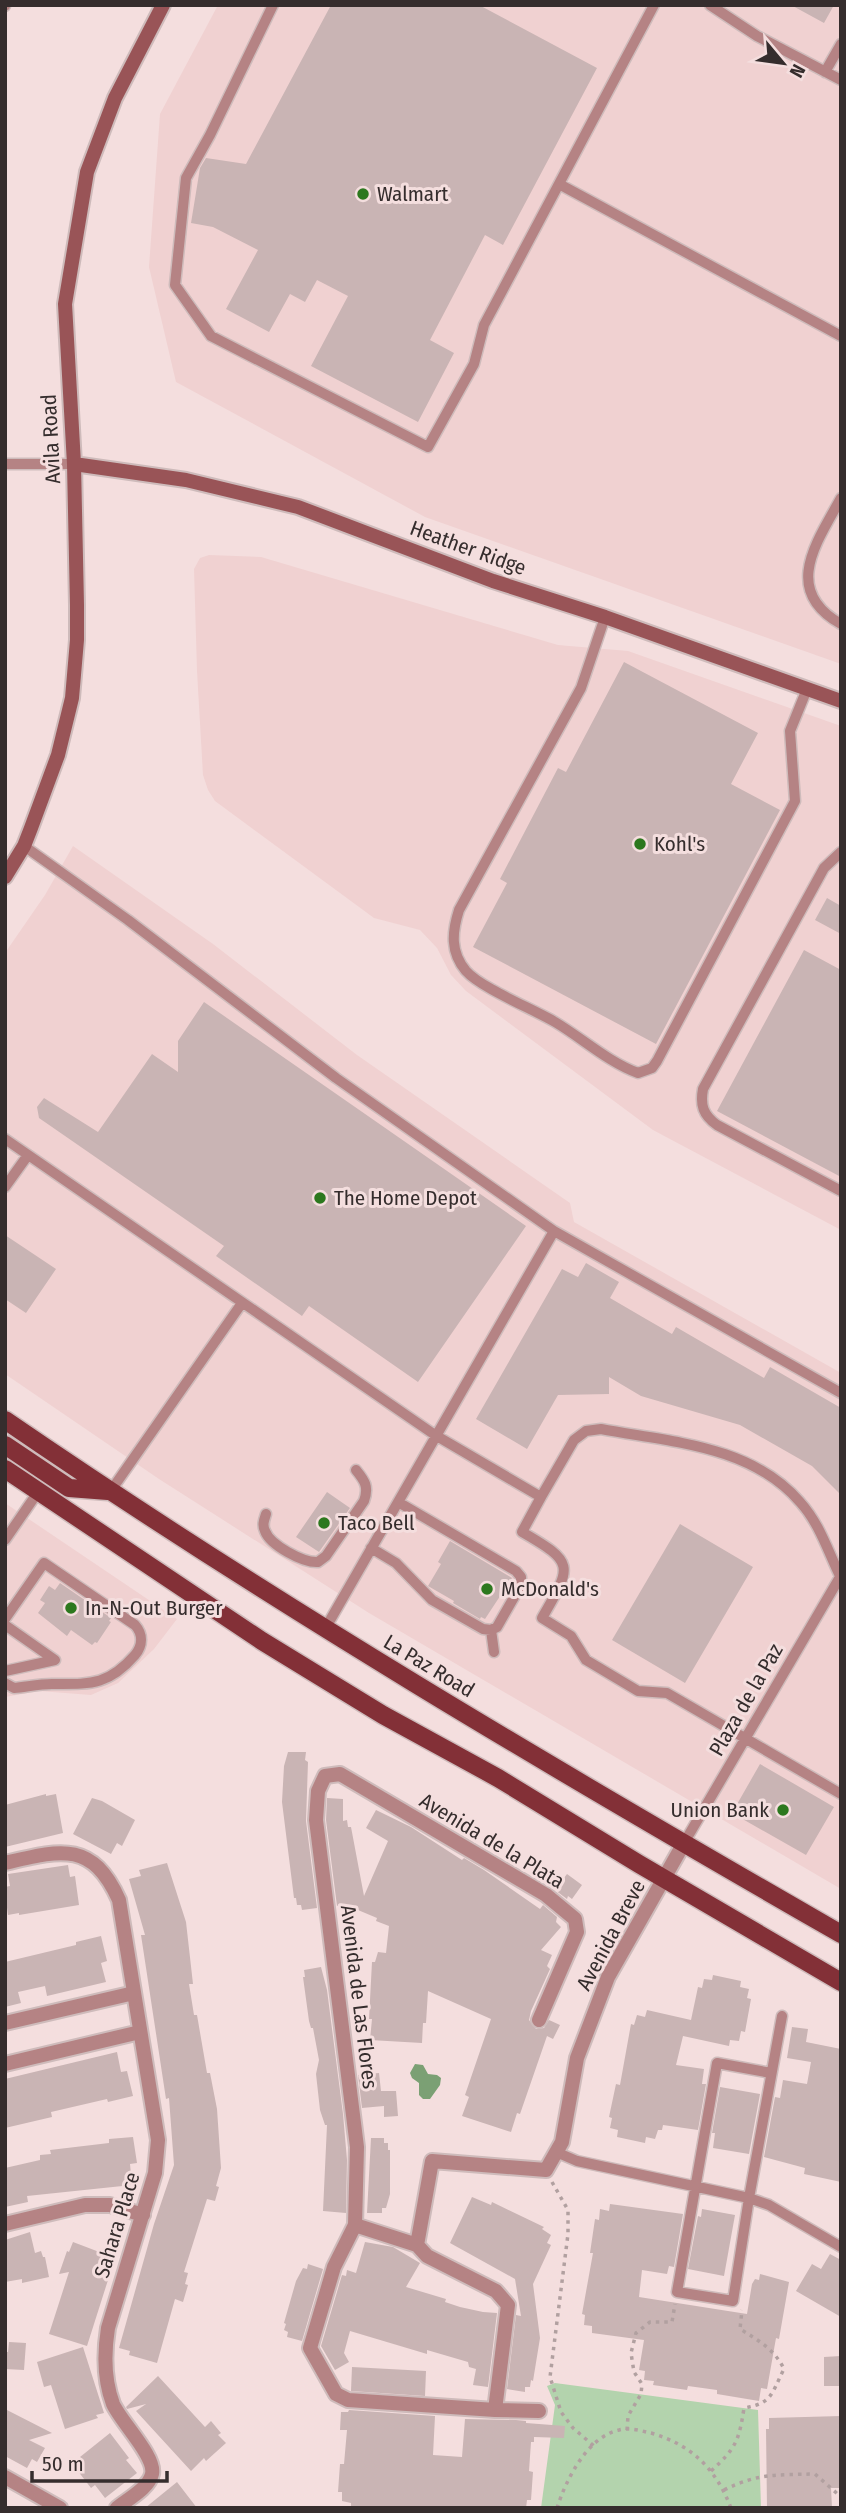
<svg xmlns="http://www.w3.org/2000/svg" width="846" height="2513" font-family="'Fira Sans Condensed',sans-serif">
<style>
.built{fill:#f0d1d1}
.green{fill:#b3d3ad}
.water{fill:#7ba074}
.building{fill:#c9b4b4}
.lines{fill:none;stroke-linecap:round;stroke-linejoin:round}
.lane-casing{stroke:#cebbbb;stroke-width:13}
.street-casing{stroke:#cebbbb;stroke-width:18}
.secondary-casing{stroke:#cebbbb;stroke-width:18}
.primary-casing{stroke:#cebbbb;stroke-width:21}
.path{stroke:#b1a0a0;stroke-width:3.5;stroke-dasharray:3.5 5;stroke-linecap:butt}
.lane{stroke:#b58384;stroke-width:10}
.street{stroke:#b58384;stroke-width:14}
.secondary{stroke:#995457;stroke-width:14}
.primary{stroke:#833037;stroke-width:18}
.poi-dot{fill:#2c781e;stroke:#f4dede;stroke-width:2.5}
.labels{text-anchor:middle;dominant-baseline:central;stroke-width:6;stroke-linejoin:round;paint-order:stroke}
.poi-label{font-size:21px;fill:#352d2d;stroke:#f4dede;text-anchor:start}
.street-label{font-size:21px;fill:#352d2d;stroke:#f4dede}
</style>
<rect width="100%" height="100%" fill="#f4dede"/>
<!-- built -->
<path class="built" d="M218 5H841V664L425 517 176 382 149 267 160 114Z
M209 555 261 557 558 645 628 651 841 726V1230L653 1130 466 991 451 975 437 948 420 930 374 918 215 801 208 790 203 775 197 671 194 569 200 558Z
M73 846 213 944 357 1055 570 1203 574 1222 841 1373V1889L369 1613 159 1479 5 1374V953L45 895Z
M5 1503 177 1619 154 1649 118 1683 91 1695 39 1691 5 1697Z"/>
<!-- green -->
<path class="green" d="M555 2383 758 2410 761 2508H541L555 2405 547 2386Z"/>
<!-- water -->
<path class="water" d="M415 2064 423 2065 428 2074 437 2075 441 2078 440 2085 430 2099H423L419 2095V2083L412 2078 410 2073Z"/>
<!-- building -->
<path class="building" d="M331 5H479L597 68 503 245 485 235 430 340 454 353 418 422 311 366 348 296 317 280 305 302 290 294 269 332 226 309 258 250 213 227 191 223 200 168 206 158 246 164Z
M791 5H834L824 23Z
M624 662 758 733 731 784 780 810 656 1044 473 947 507 883 500 879 558 768 566 772Z
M827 898 841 906V934L815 920Z
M804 950 841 970V1177L717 1111Z
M204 1002 526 1226 418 1382 309 1306 302 1316 216 1256 224 1246 39 1118 37 1107 44 1098 98 1132 152 1054 178 1072V1041Z
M5 1235 56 1269 26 1313 5 1299Z
M586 1263 619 1282 610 1298 646 1319 672 1334 676 1327 764 1378 770 1367 841 1408V1495L812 1466 740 1425 641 1396 609 1377V1394L558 1395 527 1449 476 1419 562 1269 578 1277Z
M327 1492 350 1508 319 1552 296 1537Z
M680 1524 753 1567 685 1683 612 1640Z
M450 1541 512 1578 485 1619 481 1617 480 1619 453 1603 454 1601 428 1586 441 1564 438 1562Z
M60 1583 111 1618 109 1621 111 1622 97 1643 95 1642 92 1645 71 1630 67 1636 38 1613 45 1603 40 1600 49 1586 55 1590Z
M288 1752H306L305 1760 308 1762 306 1821 317 1908 302 1910 301 1905H297L296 1898H294L282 1802 284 1766Z
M760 1764 834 1807 806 1855 732 1813Z
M46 1794V1796L56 1794 63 1833 5 1847V1805Z
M92 1798 102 1801 135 1820 122 1846 117 1843 111 1854 73 1834Z
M327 1798 343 1799V1821L347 1820 348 1827H351L364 1896 388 1841 366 1828 376 1810 411 1827 462 1860 464 1858 484 1870 540 1909 543 1905 557 1917 556 1922 561 1927 541 1950 552 1955 547 1966 550 1969 531 2011 529 2020 536 2029 544 2028 549 2020 560 2025 553 2039 547 2036 520 2114 517 2113 511 2132 462 2116 469 2097 465 2095 491 2019 428 1991 426 2023H423L422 2043 370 2040 372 2019H369L372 1962H375L378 1952 386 1953 389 1926 376 1921 377 1918 346 1905 337 1906 326 1820Z
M167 1863 186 1922 193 1984H189L194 2015H197L207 2073H210L217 2109 221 2168 216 2186 219 2187 215 2201 207 2199 184 2272 188 2273 185 2284 188 2285 183 2302 175 2299 157 2363 129 2355 130 2351 119 2348 154 2224 174 2165 169 2098 166 2099 141 1935H145L129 1879 141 1876 139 1870Z
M68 1865 70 1877 75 1876 79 1905 19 1915V1913L8 1915 5 1893V1887L10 1886 8 1874Z
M567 1874 582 1885 572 1899 568 1896 567 1899 555 1890Z
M101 1936 107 1961 101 1963 106 1982 47 1996 45 1986 18 1992 21 2003 5 2007V1962L76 1945V1942Z
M321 1967 327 1990 343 2114 347 2160 346 2213 323 2211 327 2125H325L320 2110 316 2074 319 2060 313 2028H311L309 2021 303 1977H305L304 1970Z
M713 1975 741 1981 740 1987 749 1989 747 1998 751 1999 745 2032 741 2031 739 2041 730 2040 729 2046 683 2036 676 2065 704 2069 702 2084H706L698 2130 663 2125 662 2130H658L655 2139 646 2137 645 2143 617 2137 618 2130 610 2128 612 2118 609 2117 616 2084 620 2085 631 2024 634 2025 637 2015 645 2017 647 2010 691 2020 698 1987 702 1988 704 1979 712 1980Z
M792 2027 808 2029 806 2042 841 2049V2182L804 2174 805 2168 764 2157 775 2097 780 2098 783 2080 807 2084 811 2062 787 2058Z
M117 2052 121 2072 127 2071 133 2096 108 2102 107 2099 51 2112 52 2117 5 2128V2079Z
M379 2073 381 2091H396L398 2116 384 2117V2106L362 2108 358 2075Z
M720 2087 760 2094 749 2154 713 2148 715 2133H712Z
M133 2137 137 2163 130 2164 132 2185 27 2196 28 2202 5 2207V2168L40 2160V2155L51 2154 50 2150 109 2143V2139Z
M371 2138H384V2143H388V2150H390V2194L386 2208H382V2213H367Z
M472 2197 491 2205 492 2202 544 2227 542 2229 551 2235 547 2243 551 2245 533 2284 540 2338 533 2381 531 2380 530 2387H525V2392L507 2389 516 2315 521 2316 515 2279 450 2243Z
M610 2204 683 2214 674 2267 669 2266 667 2274 642 2270 639 2297 747 2314 752 2284 755 2279 759 2280 760 2274 789 2282 779 2339 776 2338 767 2389 761 2388 759 2401 717 2394V2390L688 2386 687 2390 653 2385 654 2381 644 2380 645 2371 639 2370 644 2340 592 2333V2326L584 2325 585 2315 582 2314 593 2253H590L595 2219 599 2220 600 2209 609 2211Z
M702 2209 735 2215 724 2276 688 2269 698 2216 701 2217Z
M30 2232 35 2253 41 2251 43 2257H45L49 2277 22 2283V2279L5 2282V2240Z
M73 2242 115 2258 87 2346 49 2334 69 2272 59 2274 67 2251 69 2252Z
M365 2242 393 2247 420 2263 406 2287 446 2299 445 2302 460 2307 483 2312 497 2313 488 2387 473 2385 476 2369 469 2367 468 2362 427 2350V2354L350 2331 344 2353 349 2362 335 2370 321 2346 342 2275 346 2276 347 2270 356 2273Z
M830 2254 841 2260V2317L796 2291 812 2264 821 2269Z
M308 2264 323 2269 302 2341 287 2337 288 2332 284 2330 286 2324 284 2323 296 2281 303 2268 307 2269Z
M9 2342 26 2343 24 2370 5 2369V2352H8Z
M83 2347 104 2413 96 2415 98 2418 65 2429 51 2385 44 2387 37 2362Z
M841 2356V2386H824V2357Z
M352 2367 426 2371 425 2396 351 2391Z
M158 2376 205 2427 211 2421 221 2433 218 2435 226 2443 206 2461 204 2458 191 2471 136 2411 146 2404 127 2409 126 2407Z
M5 2409 52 2433 29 2440 45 2448 37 2462 32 2459 27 2468 5 2456Z
M349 2410 435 2416 433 2455 462 2457 465 2419 516 2420 526 2421V2423L565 2426 564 2438 534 2437V2442H531L529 2471 533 2472 531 2500H527L526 2508 351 2506V2503L342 2501V2492H338L340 2464H344L347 2430H340L341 2412H348Z
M841 2416V2488H831L832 2508H767L766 2429H769V2418Z
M110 2433 129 2458 126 2460 137 2473 105 2498 95 2485 91 2488 74 2466 82 2459 80 2457Z
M177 2482 197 2508H145Z"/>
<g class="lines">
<defs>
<path id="lane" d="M273 5 210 135 186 178 175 285 211 336 428 447 474 364 484 325 654 5
M710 5 757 36 841 80
M5 6V5
M825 72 841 44
M559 184 841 336
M5 464H74
M841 498C817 542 781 590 841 624
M605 617 581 688 459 910C452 932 450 952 466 971 481 988 533 1009 555 1022 582 1038 608 1062 638 1073L652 1068 657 1061 795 801 790 731 807 689
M24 846 128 920 336 1078 554 1231 841 1393
M841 852 824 868 703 1089C700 1105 703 1115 717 1125L841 1191
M5 1139 435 1435 541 1497 574 1440 586 1431 601 1429C670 1442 751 1445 800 1502 820 1524 828 1552 841 1578
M5 1187 28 1155
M110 1492 242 1303
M541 1497 522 1532C576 1563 572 1566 542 1618L571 1636 586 1660 638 1691 667 1693 841 1794
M266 1514C264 1520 262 1525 265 1531 270 1545 303 1563 318 1562L326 1556 364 1501C369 1487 365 1481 356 1470
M5 1540 38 1492
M371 1548 396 1563 432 1600 483 1629 491 1630 497 1627 521 1585V1577L516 1571 398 1502
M5 1619 44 1563 135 1625C143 1634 143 1645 135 1655 108 1686 90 1684 52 1684 39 1684 26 1687 14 1688L5 1683
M5 1625 55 1660 5 1671
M325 1629 554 1231
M491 1630 494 1652
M684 1843 840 1577
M771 2073 717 2063 677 2292 733 2301 749 2198 782 2016
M556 2152 577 2161 749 2198 769 2205 841 2247"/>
<path id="street" d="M5 1863C60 1850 92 1840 119 1900L158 2140 155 2173 108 2328C104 2353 104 2380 113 2404 121 2422 156 2457 152 2474 149 2488 128 2499 117 2508
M5 2023 134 1993
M5 2064 140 2032
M5 2224 85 2205H110L143 2215
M355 2225 357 2147 316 1820 318 1791 325 1776 340 1774 546 1895 575 1919 577 1932 539 2020
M417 2245 432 2161 546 2170 562 2142 577 2058 608 1977 684 1843
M495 2410 508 2305 496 2291 427 2256 417 2245 355 2225 334 2267 310 2348 336 2394 348 2400 495 2410 539 2411
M5 2477 60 2508"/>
<path id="secondary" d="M74 464 186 480 298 507 493 581 605 617 841 701
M5 877 24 846 31 828 58 755 72 698 77 640V605L74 464 65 304 87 172 115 98 163 5"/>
<path id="primary" d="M5 1420C275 1605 557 1771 841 1934
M5 1445 69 1488 108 1491
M5 1469 262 1641 383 1715 498 1778 639 1864 841 1982"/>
</defs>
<!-- lane casing -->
<use href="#lane" class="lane-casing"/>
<!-- street casing -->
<use href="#street" class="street-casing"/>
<!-- secondary casing -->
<use href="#secondary" class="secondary-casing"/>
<!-- primary casing -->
<use href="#primary" class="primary-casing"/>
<!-- path -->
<path class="path" d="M552 2182 568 2210V2234L550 2377 561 2412 573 2428 594 2446
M627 2430 628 2416 641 2394 642 2384 634 2372 631 2353 636 2333 650 2322H672L675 2304
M711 2471C736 2448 739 2441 744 2408 773 2403 771 2394 784 2369 775 2350 758 2340 740 2329L742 2310
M724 2490C758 2473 777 2475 815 2474L841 2497
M557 2508C566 2480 587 2437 619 2430 630 2427 641 2431 651 2433 692 2445 716 2469 731 2508"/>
<!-- lane -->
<use href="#lane" class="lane"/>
<!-- street -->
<use href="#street" class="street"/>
<!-- secondary -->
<use href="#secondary" class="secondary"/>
<!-- primary -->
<use href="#primary" class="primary"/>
</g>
<!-- markers -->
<g class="poi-dot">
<circle cx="363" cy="194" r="7"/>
<circle cx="640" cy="844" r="7"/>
<circle cx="320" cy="1198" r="7"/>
<circle cx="324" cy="1523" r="7"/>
<circle cx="487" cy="1589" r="7"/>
<circle cx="71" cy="1608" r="7"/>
<circle cx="783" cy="1810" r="7"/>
</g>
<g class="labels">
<!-- poi labels -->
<g class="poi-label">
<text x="377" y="194">Walmart</text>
<text x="654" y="844">Kohl's</text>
<text x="334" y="1198">The Home Depot</text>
<text x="338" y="1523">Taco Bell</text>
<text x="501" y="1589">McDonald's</text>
<text x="85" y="1608">In-N-Out Burger</text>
<text x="769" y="1810" text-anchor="end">Union Bank</text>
</g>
<!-- street labels -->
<g class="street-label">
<text transform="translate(51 439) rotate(-93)">Avila Road</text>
<text transform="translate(468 548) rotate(20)">Heather Ridge</text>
<text transform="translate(429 1666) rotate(31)">La Paz Road</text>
<text transform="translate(746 1700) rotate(-60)">Plaza de la Paz</text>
<text transform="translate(492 1841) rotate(31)">Avenida de la Plata</text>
<text transform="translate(611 1935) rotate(-62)">Avenida Breve</text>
<text transform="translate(359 1997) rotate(83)">Avenida de Las Flores</text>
<text transform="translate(117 2225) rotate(-73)">Sahara Place</text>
</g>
</g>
<!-- border -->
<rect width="846" height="2513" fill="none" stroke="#352d2d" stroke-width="14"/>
<!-- north arrow -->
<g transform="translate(783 63) rotate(119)" stroke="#f4dede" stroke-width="5" paint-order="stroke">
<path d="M0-5L12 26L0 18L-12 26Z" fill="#352d2d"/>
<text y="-10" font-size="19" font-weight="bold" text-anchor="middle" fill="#352d2d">N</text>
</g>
<!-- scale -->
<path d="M32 2471v10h135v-10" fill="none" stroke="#352d2d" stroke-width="3.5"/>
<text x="42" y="2471" font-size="21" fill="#352d2d" stroke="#f4dede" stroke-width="5" paint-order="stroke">50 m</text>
</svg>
